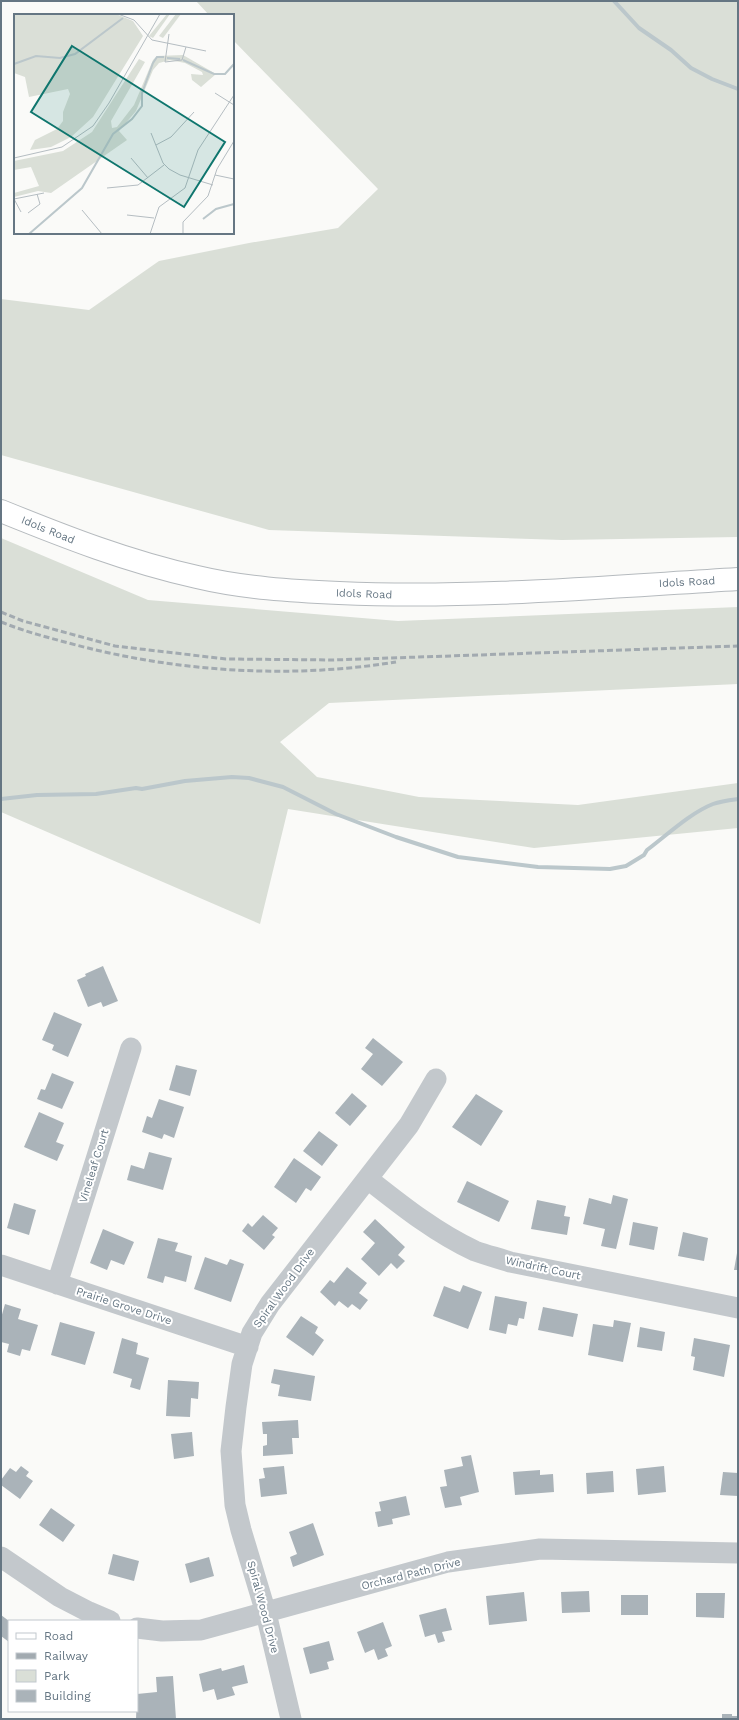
<svg xmlns="http://www.w3.org/2000/svg" width="739" height="1720" font-family="'Work Sans',sans-serif">
<style>
.green{fill:#dadfd7}
.lines{fill:none;stroke-linecap:round;stroke-linejoin:round}
.stream{stroke:#bbc7cb;stroke-width:4}
.building{fill:#aab3b9}
.major-casing{stroke:#b5babe;stroke-width:24}
.minor{stroke:#c3c8cc;stroke-width:21}
.major{stroke:#fff;stroke-width:22}
.rail{stroke:#a2aab0;stroke-width:3;stroke-dasharray:6 3;stroke-linecap:butt}
.labels{text-anchor:middle;dominant-baseline:central;stroke-width:4;stroke-linejoin:round;paint-order:stroke}
.street-label{font-size:11px;fill:#657683;stroke:#fff}
.inset-river{fill:none;stroke:#bbc7cb;stroke-width:2}
.inset-road{fill:none;stroke:#b5bdc2;stroke-width:1}
.view{fill:#0f766e;fill-opacity:0.15;stroke:#0f766e;stroke-width:2}
.inset-edge{fill:none;stroke:#657683;stroke-width:2}
</style>
<rect width="100%" height="100%" fill="#fafaf8"/>
<!-- green -->
<path class="green" d="M196 1H738V537L562 540 269 530 1 455V299L89 310 159 261 249 243 338 228 378 189 233 40V15H209Z
M1 538 148 600 398 621 738 607V684L329 703 280 742 317 777 419 797 578 805 738 783V828L534 848 288 809 260 924 1 812Z"/>
<g class="lines">
<!-- stream -->
<path class="stream" d="M614 1 639 28 671 50 691 68 712 79 738 89
M1 799 37 795 96 794 136 788 142 789 185 781 232 777 249 778 283 787 336 814 396 837 458 857 538 867 610 869 626 866 644 855 647 850C667 835 690 813 713 804 721 801 730 800 738 799"/>
</g>
<!-- building -->
<path class="building" d="M103 966 118 1001 103 1007 101 1002 88 1007 77 980 86 976 85 974Z
M54 1012 82 1024 68 1057 52 1050 54 1045 42 1040Z
M373 1038 403 1062 382 1086 361 1069 373 1054 365 1048Z
M176 1065 197 1070 190 1096 169 1090Z
M52 1073 74 1082 62 1109 37 1099 41 1089 45 1090Z
M352 1093 367 1106 350 1126 335 1113Z
M476 1094 503 1111 481 1146 452 1127Z
M159 1099 184 1107 174 1138 164 1134 162 1139 142 1132 147 1116 152 1118Z
M39 1112 64 1123 56 1142 64 1145 57 1161 24 1147Z
M319 1131 338 1145 322 1166 303 1151Z
M149 1152 172 1158 163 1190 127 1180 131 1165 144 1169Z
M294 1158 321 1177 311 1191 306 1188 296 1203 274 1187Z
M467 1181 509 1201 499 1222 457 1202Z
M613 1195 628 1199 616 1249 601 1246 605 1229 583 1224 589 1198 611 1204Z
M537 1200 566 1206 564 1216 570 1217 567 1235 531 1229Z
M14 1203 36 1210 29 1235 7 1228Z
M263 1215 278 1228 272 1235 275 1237 264 1250 242 1231 248 1223 252 1227Z
M375 1219 405 1247 398 1255 405 1261 397 1269 391 1263 379 1276 361 1259 375 1243 363 1232Z
M633 1222 658 1227 654 1250 629 1245Z
M103 1229 134 1242 124 1265 111 1260 107 1270 90 1263Z
M683 1232 708 1238 704 1261 678 1256Z
M158 1238 178 1243 175 1251 192 1256 186 1282 165 1276 163 1283 147 1278Z
M737 1253H738V1270H734Z
M205 1257 227 1265 230 1259 244 1264 231 1302 194 1289Z
M347 1267 367 1283 359 1293 368 1300 360 1310 352 1304 348 1308 339 1301 335 1306 320 1292 330 1280 334 1283Z
M463 1285 482 1292 468 1329 433 1316 444 1286 460 1292Z
M495 1296 527 1302 524 1319 519 1318 517 1326 508 1324 506 1334 489 1330Z
M5 1304 21 1309 18 1319 38 1325 30 1351 22 1349 20 1356 7 1352 9 1344 1 1342V1318Z
M543 1307 578 1314 573 1337 538 1330Z
M301 1316 318 1327 315 1333 324 1340 313 1356 286 1337Z
M614 1320 631 1323 623 1362 588 1355 593 1324 613 1327Z
M60 1322 95 1332 85 1365 51 1355Z
M640 1327 665 1332 662 1351 637 1347Z
M122 1338 138 1343 136 1354 149 1358 140 1390 130 1387 132 1379 113 1373Z
M694 1338 730 1345 724 1377 693 1370 695 1357 691 1356Z
M274 1369 315 1376 311 1401 278 1396 280 1385 271 1383Z
M168 1380 199 1382 198 1399 191 1398 190 1417 166 1416Z
M298 1420 299 1438H292L293 1454 263 1456V1446L267 1445V1434H263L262 1422Z
M192 1432 194 1456 174 1459 171 1434Z
M471 1455 479 1492 460 1497 462 1505 445 1508 440 1487 447 1486 444 1470 463 1466 461 1457Z
M21 1466 29 1472 26 1476 33 1481 20 1499 1 1485V1480L10 1468 16 1472Z
M284 1466 287 1494 261 1497 259 1479 265 1478 263 1468Z
M664 1466 666 1492 638 1495 636 1469Z
M540 1470V1475L553 1474 554 1492 515 1495 513 1472Z
M613 1471 614 1492 587 1494 586 1473Z
M723 1472 738 1473V1496L720 1495Z
M406 1496 410 1515 392 1519 393 1524 378 1527 375 1512 381 1511 379 1502Z
M51 1508 75 1525 63 1542 39 1525Z
M313 1523 324 1555 293 1567 290 1557 297 1554 289 1532Z
M113 1554 139 1561 134 1581 108 1574Z
M209 1557 214 1576 190 1583 185 1564Z
M589 1591 590 1612 562 1613 561 1592Z
M524 1592 527 1621 489 1625 486 1596Z
M696 1593H725L724 1618 696 1617Z
M621 1595H648V1615H621Z
M446 1608 452 1630 442 1632 445 1641 438 1643 435 1634 425 1637 419 1615Z
M1 1615 9 1621V1642L1 1636Z
M383 1622 392 1646 385 1649 388 1656 378 1660 374 1649 365 1653 357 1632Z
M329 1641 334 1660 327 1662 329 1669 310 1674 303 1648Z
M244 1665 248 1683 232 1687 235 1695 217 1700 214 1689 203 1692 199 1674 221 1668 222 1671Z
M173 1676 176 1719H136L137 1694 157 1692 156 1677Z
M722 1714H732V1716H738V1719H722Z"/>
<g class="lines">
<defs>
<path id="major" d="M1 511C65 537 129 562 197 577 243 588 292 591 339 593 472 599 605 587 738 579"/>
</defs>
<!-- major casing -->
<use href="#major" class="major-casing"/>
<!-- minor -->
<path class="minor" d="M368 1179C401 1205 436 1233 475 1251 486 1255 498 1258 510 1262L738 1308
M1 1265 248 1347
M57 1284 131 1048
M1 1557 60 1597 89 1612 110 1621
M137 1628 162 1631 201 1630 448 1562 540 1549 738 1553
M291 1719 266 1613 241 1530 235 1505 231 1451 236 1407 242 1364 252 1333 270 1304 409 1125 436 1079"/>
<!-- major -->
<use href="#major" class="major"/>
<!-- rail -->
<path class="rail" d="M1 612 23 621 115 646 226 659 333 660 738 646
M1 622C26 632 50 638 76 645 179 672 290 679 396 662"/>
</g>
<g class="labels">
<!-- street labels -->
<g class="street-label">
<text transform="translate(48 530) rotate(22)">Idols Road</text>
<text transform="translate(687 582) rotate(-3)">Idols Road</text>
<text transform="translate(364 594) rotate(2)">Idols Road</text>
<text transform="translate(94 1166) rotate(-73)">Vineleaf Court</text>
<text transform="translate(543 1268) rotate(12)">Windrift Court</text>
<text transform="translate(284 1288) rotate(-54)">Spiral Wood Drive</text>
<text transform="translate(124 1306) rotate(18)">Prairie Grove Drive</text>
<text transform="translate(411 1574) rotate(-14)">Orchard Path Drive</text>
<text transform="translate(263 1607) rotate(75)">Spiral Wood Drive</text>
</g>
</g>
<!-- overview -->
<g transform="translate(14 14)">
<rect width="220" height="220" fill="#fafaf8"/>
<path d="M0 0H102L119 7 129 22 79 103 57 123 37 133 16 136 21 126 43 115 49 107V98L56 80 54 75 15 83 11 63 0 59ZM153 0H156L139 24 135 22ZM162 0H167L149 24 145 22ZM169 41 202 60 187 73 178 66 177 60 189 61 188 58 171 49 156 46 145 49 139 56 122 97 105 117 113 126 37 179 24 177 0 183V179L25 172 17 153 0 156V147L49 137 78 118 125 45 131 48 97 107 98 114 103 113 120 91 139 46 143 42Z" fill="#dadfd7"/>
<path class="inset-river" d="M153 44 166 45M169 46 200 60H211L220 50M0 50 22 42 46 44 61 40 109 4M189 205 202 195 220 190M15 220 68 174 99 120 118 105 128 92V79L139 49 143 43H150"/>
<path class="inset-road" d="M104 0 120 6 138 26 192 37M155 20 151 48 168 46 172 33M201 79 220 91M137 119 149 149 155 155 166 161 199 171M142 131 157 123 180 98M0 144 48 133 79 112 95 89 146 0M117 144 134 164M201 161 220 165M93 174 124 171 150 151M0 185 30 179M0 185 7 198M68 196 88 220M14 199 26 190 23 180M113 201 140 204M136 220 145 193 171 174 184 136 220 81M169 220V208L194 182 203 155 220 127"/>
<path class="view" d="M58 32 211 128 170 193 17 98Z"/>
<rect width="220" height="220" class="inset-edge"/>
</g>
<!-- border -->
<rect width="739" height="1720" fill="none" stroke="#657683" stroke-width="4"/>
<!-- legend -->
<rect x="8" y="1620" width="130" height="92" fill="#ffffff" stroke="#c1c8cd"/>
<rect x="16" y="1633" width="20" height="6" fill="#ffffff" stroke="#c1c8cd"/>
<text x="44" y="1640" font-size="12" fill="#657683">Road</text>
<rect x="16" y="1653" width="20" height="6" fill="#a2aab0" stroke="#c1c8cd"/>
<text x="44" y="1660" font-size="12" fill="#657683">Railway</text>
<rect x="16" y="1670" width="20" height="12" fill="#dadfd7" stroke="#c1c8cd"/>
<text x="44" y="1680" font-size="12" fill="#657683">Park</text>
<rect x="16" y="1690" width="20" height="12" fill="#aab3b9" stroke="#c1c8cd"/>
<text x="44" y="1700" font-size="12" fill="#657683">Building</text>
</svg>
